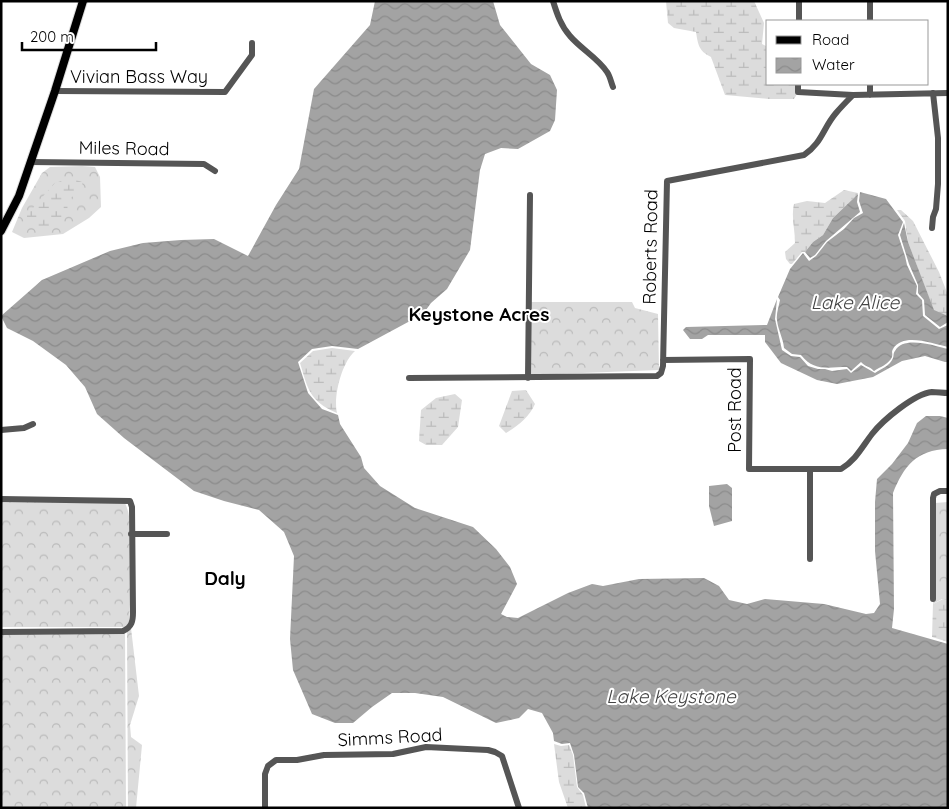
<svg xmlns="http://www.w3.org/2000/svg" width="949" height="809" font-family="Quicksand,sans-serif">
<style>
.forest{fill:url(#forest-crowns)}
.wetland{fill:url(#wetland-marsh)}
.water{fill:url(#water-waves)}
.lines{fill:none;stroke-linecap:round;stroke-linejoin:round}
.major-casing{stroke:#dbdbdb;stroke-width:10}
.minor{stroke:#555;stroke-width:6}
.major{stroke:#000;stroke-width:8}
.labels{text-anchor:middle;dominant-baseline:central;stroke-width:4;stroke-linejoin:round;paint-order:stroke}
.street-label{font-size:18px;fill:#000;stroke:#fff}
.water-label{font-size:19px;font-style:italic;fill:#444;stroke:#fff}
.neighbourhood-label{font-size:19px;font-weight:bold;fill:#000;stroke:#fff}
</style>
<defs>
<pattern id="forest-crowns" width="20" height="18" patternUnits="userSpaceOnUse" patternTransform="scale(1.25)"><rect width="20" height="18" fill="#dcdcdc"/><path d="M2 6a3 3 0 1 1 6 0M12 15a3 3 0 1 1 6 0" fill="none" stroke="#bbb"/></pattern>
<pattern id="wetland-marsh" width="20" height="14" patternUnits="userSpaceOnUse" patternTransform="scale(1.25)"><rect width="20" height="14" fill="#dcdcdc"/><path d="M1 5h8M5 5V1M11 12h8M15 12V8" fill="none" stroke="#bbb"/></pattern>
<pattern id="water-waves" width="16" height="10" patternUnits="userSpaceOnUse" patternTransform="scale(1.25)"><rect width="16" height="10" fill="#a3a3a3"/><path d="M0 5q4-4 8 0t8 0" fill="none" stroke="#8b8b8b"/></pattern>
</defs>
<rect width="100%" height="100%" fill="#fff"/>
<!-- forest -->
<path class="forest" d="M82 166 95 167 100 177 101 207 89 218 63 234 24 238 12 232 22 208 42 173 50 167Z
M531 302H632L635 308 658 314 659 370 530 375Z
M1 501 125 503C136 523 130 600 129 627H1Z
M948 502V601L942 599 933 604 935 503Z
M131 628 139 696 130 725 131 737 142 745 136 808H128L127 632Z
M125 629 126 808H1V630Z"/>
<!-- wetland -->
<path class="wetland" d="M666 1H754L764 23 762 44 768 47V84H796L797 94 794 99H769L725 95 711 57C699 51 698 45 696 32L674 28 668 23Z
M71 178 82 182 83 188 68 200 67 214C53 229 46 232 27 225V215L45 194 55 183Z
M844 190 858 193V194L833 218 823 235 813 242 805 252H802L792 264H790L786 259 785 252 795 243C795 229 791 217 794 204L807 201 825 203Z
M897 210H901L913 221 939 272 948 295V316L934 311 908 242 905 221Z
M332 348 355 351C342 362 333 396 337 413 309 401 308 389 300 363L313 351Z
M526 390 535 404C529 417 519 425 506 433L499 426 512 391Z
M455 394 462 400 458 427 442 445H426L419 441 421 410 436 398Z
M943 599 948 601V642L932 637 933 604Z
M554 744 561 746 569 745 573 755 577 787 583 795 586 808H568L559 782Z"/>
<!-- water -->
<path class="water" d="M375 1H493L500 25 531 64 550 75 557 90 555 120 550 131 518 149 501 148 485 154 480 170 470 250 447 289 431 303 423 314 358 349 332 346 312 349 298 362 308 393 322 409 338 415 340 424 361 457 364 468 380 486 415 508 473 527 496 549 510 567 517 584 501 614 507 617 518 618 568 593 592 584 603 586 639 579 704 578 719 586 729 600 747 604 765 599 824 604 866 614 874 613 880 604 875 551V502L877 479 892 464 908 443 917 423 926 416H940L948 418V449C916 450 904 466 893 493L894 609 892 628 948 644V808H588L584 793 578 787 574 755 570 743 562 744 554 741 553 733 542 713 528 709 519 718 496 723 443 697 415 693H392L372 707 353 723H335L312 714 293 670 290 639 294 556 284 532 259 510 224 501 194 491 124 438 97 414 85 387 66 365 33 341 7 328 1 316 42 280 110 251 143 243 181 240 214 239 248 256 276 205 299 169 314 89 370 25Z
M860 192 886 199 903 222 898 235 905 256 907 265 917 286 916 294 922 300 923 316 939 329 948 325V347C933 344 903 332 893 349 891 353 893 352 892 357 889 364 880 367 874 371 870 366 865 367 861 362L851 371 847 367C829 367 814 372 801 355L792 354 784 348C783 338 778 330 777 320 776 314 779 306 780 300L778 297 790 269 803 253 809 261 816 256 827 242 844 229 854 218 863 213 859 201Z
M858 194 857 202 860 212 826 241 815 255 810 258 805 252 813 242 823 235 833 218Z
M904 223 908 242 934 310 948 316V322L940 327 925 315 924 300 918 293V285L909 264 900 235Z
M777 299 775 319 782 350 791 356 800 357 808 366 818 369H825L832 371 847 369 851 373 861 365 875 373C881 369 890 366 893 358 894 356 893 353 895 351 903 335 935 346 948 349V362H945L925 356 902 361 873 377 837 384 817 380 781 363 765 342V335H708L702 339H690L683 330 686 327 767 325Z
M727 484 732 488V521L714 526 709 506V486Z"/>
<g class="lines">
<defs>
<path id="major" d="M1 231 19 196 55 91 83 1"/>
</defs>
<!-- major casing -->
<use href="#major" class="major-casing"/>
<!-- minor -->
<path class="minor" d="M553 1C557 14 561 26 570 36 581 49 598 58 607 72 610 76 611 82 613 87
M870 1V21
M799 21V1
M798 84V92L853 95
M870 84V95
M55 91 225 92 252 55V43
M30 162 204 164 215 171
M932 228 933 217 936 209 938 184V138L933 93
M663 360 750 359 749 469H841C856 460 862 447 872 434 883 420 914 394 932 392 937 392 943 393 948 393
M409 378 657 376 661 373 663 366 667 181 804 155C822 143 823 128 836 113 841 107 847 101 853 95L948 93
M528 378 530 195
M1 430 24 428 33 424
M810 469V559
M1 499 130 501 132 507 133 612C133 621 132 627 123 631L1 632
M131 534H167
M933 599V498L934 494 940 491H948
M265 808V774L268 766 276 760H297L324 755 393 754 426 747 488 750 495 752 502 756 519 808"/>
<!-- major -->
<use href="#major" class="major"/>
</g>
<g class="labels">
<!-- street labels -->
<g class="street-label">
<text x="139" y="76">Vivian Bass Way</text>
<text transform="translate(124 148) rotate(1)">Miles Road</text>
<text transform="translate(650 247) rotate(-89)">Roberts Road</text>
<text transform="translate(734 410) rotate(-90)">Post Road</text>
<text transform="translate(390 737) rotate(-3)">Simms Road</text>
</g>
<!-- water labels -->
<g class="water-label">
<text x="855" y="302">Lake Alice</text>
<text x="671" y="696">Lake Keystone</text>
</g>
<!-- neighbourhood labels -->
<g class="neighbourhood-label">
<text x="479" y="314">Keystone Acres</text>
<text x="225" y="578">Daly</text>
</g>
</g>
<!-- border -->
<rect width="949" height="809" fill="none" stroke="#000000" stroke-width="5"/>
<!-- legend -->
<rect x="766" y="20" width="162" height="65" fill="#ffffff" stroke="#999999"/>
<rect x="776" y="36" width="25" height="8" fill="#000000" stroke="#999999"/>
<text x="812" y="45" font-size="15" fill="#000000">Road</text>
<rect x="776" y="58" width="25" height="15" fill="url(#water-waves)" stroke="#999999"/>
<text x="812" y="70" font-size="15" fill="#000000">Water</text>
<!-- scale -->
<path d="M22 42v8h134v-8" fill="none" stroke="#000000" stroke-width="2.5"/>
<text x="30" y="42" font-size="15" fill="#000000" stroke="#ffffff" stroke-width="4" paint-order="stroke">200 m</text>
</svg>
